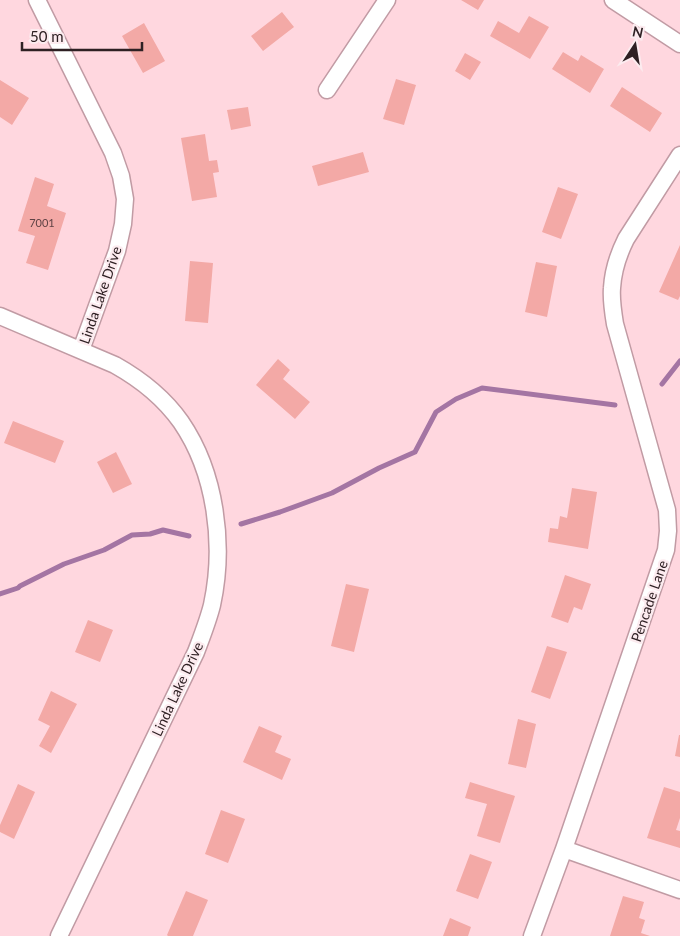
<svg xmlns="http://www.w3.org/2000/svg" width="680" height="936" font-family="Lato,sans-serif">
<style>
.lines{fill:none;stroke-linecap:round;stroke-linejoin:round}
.stream{stroke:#a475a3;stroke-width:5}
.building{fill:#f3a9a6}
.minor-casing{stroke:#c19ba4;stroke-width:19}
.minor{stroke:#fff;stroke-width:16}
.labels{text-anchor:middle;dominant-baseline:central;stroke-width:4.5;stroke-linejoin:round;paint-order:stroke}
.number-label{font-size:11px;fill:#5f4244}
.street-label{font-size:14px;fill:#2e2023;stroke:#fcebef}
</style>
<rect width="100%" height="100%" fill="#ffd7df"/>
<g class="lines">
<!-- stream -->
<path class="stream" d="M662 384 680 361
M241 524 280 512 332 493 379 468 415 452 436 412 456 399 482 388 615 405
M0 594 18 588 20 586 64 564 104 550 132 535 150 534 163 530 189 536"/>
</g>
<!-- building -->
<path class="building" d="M461 0H484L478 10Z
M282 12 294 27 263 51 251 36Z
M529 16 549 27 530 59 490 36 498 21 519 33Z
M144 23 165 61 143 73 122 36Z
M563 52 578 61 581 55 604 69 590 93 552 69Z
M465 53 481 62 470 80 455 71Z
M396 79 416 85 404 125 383 119Z
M0 80 29 98 12 125 0 117Z
M622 87 662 113 650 132 610 106Z
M248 107 251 126 231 130 227 110Z
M205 134 209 161 217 160 219 172 213 173 217 197 192 201 181 138Z
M363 152 369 172 318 186 312 166Z
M35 177 54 184 47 206 66 213 48 270 26 263 35 236 18 231Z
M558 187 578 194 561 239 542 232Z
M680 245V296L678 300 659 292Z
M190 261 213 263 208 323 185 321Z
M536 262 557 266 547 317 525 312Z
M278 359 290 370 283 379 310 402 295 419 256 385Z
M13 421 64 441 55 463 4 443Z
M116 452 132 484 113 493 97 462Z
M572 488 597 492 588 549 548 542 550 528 558 529 560 516 567 518Z
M565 575 591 584 582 610 574 607 568 623 551 617Z
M346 584 369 589 354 652 331 646Z
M88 620 113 630 100 662 75 652Z
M547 646 567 652 550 699 531 692Z
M51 691 77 704 51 753 39 746 50 726 38 720Z
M518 719 536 724 526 768 508 764Z
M259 726 282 736 275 752 291 759 282 780 243 762Z
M679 735H680V757L675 756Z
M470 782 515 796 500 843 477 836 487 804 465 798Z
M18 784 35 792 14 839 0 832V825Z
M664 787 680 792V818L676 830 680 831V848L647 838Z
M221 810 245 819 228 863 205 854Z
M470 854 492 862 478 899 456 891Z
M186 891 208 900 193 936H168L167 935Z
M623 896 644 902 639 918 645 920 641 933 650 936H610Z
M450 918 471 927 468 936H443Z"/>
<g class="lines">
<defs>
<path id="minor" d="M37 0 113 153 121 176 125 199 123 224 117 251 81 350
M613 0 680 44
M327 90 387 0
M0 316 115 365C140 379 164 398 181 422 216 473 225 545 212 605 208 621 202 636 196 652L59 936
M564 849 680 890
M532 936 564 849 666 550 668 531 667 510 615 324C613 312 611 300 612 288 613 271 619 253 626 239L680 155"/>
</defs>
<!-- minor casing -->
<use href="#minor" class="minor-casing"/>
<!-- minor -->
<use href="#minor" class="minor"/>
</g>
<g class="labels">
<!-- number labels -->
<g class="number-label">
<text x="42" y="222">7001</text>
</g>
<!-- street labels -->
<g class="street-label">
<text transform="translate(100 295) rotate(-71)">Linda Lake Drive</text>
<text transform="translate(649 601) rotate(-71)">Pencade Lane</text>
<text transform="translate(177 689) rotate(-65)">Linda Lake Drive</text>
</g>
</g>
<!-- north arrow -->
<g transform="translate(635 45) rotate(12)" stroke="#fcebef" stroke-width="4" paint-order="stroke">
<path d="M0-4L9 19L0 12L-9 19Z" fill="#2e2023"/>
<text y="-8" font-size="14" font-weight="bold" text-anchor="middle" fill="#2e2023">N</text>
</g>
<!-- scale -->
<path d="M22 42v8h120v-8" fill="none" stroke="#2e2023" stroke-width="2.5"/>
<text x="30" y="42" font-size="15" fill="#2e2023" stroke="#fcebef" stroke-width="4" paint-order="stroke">50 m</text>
</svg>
